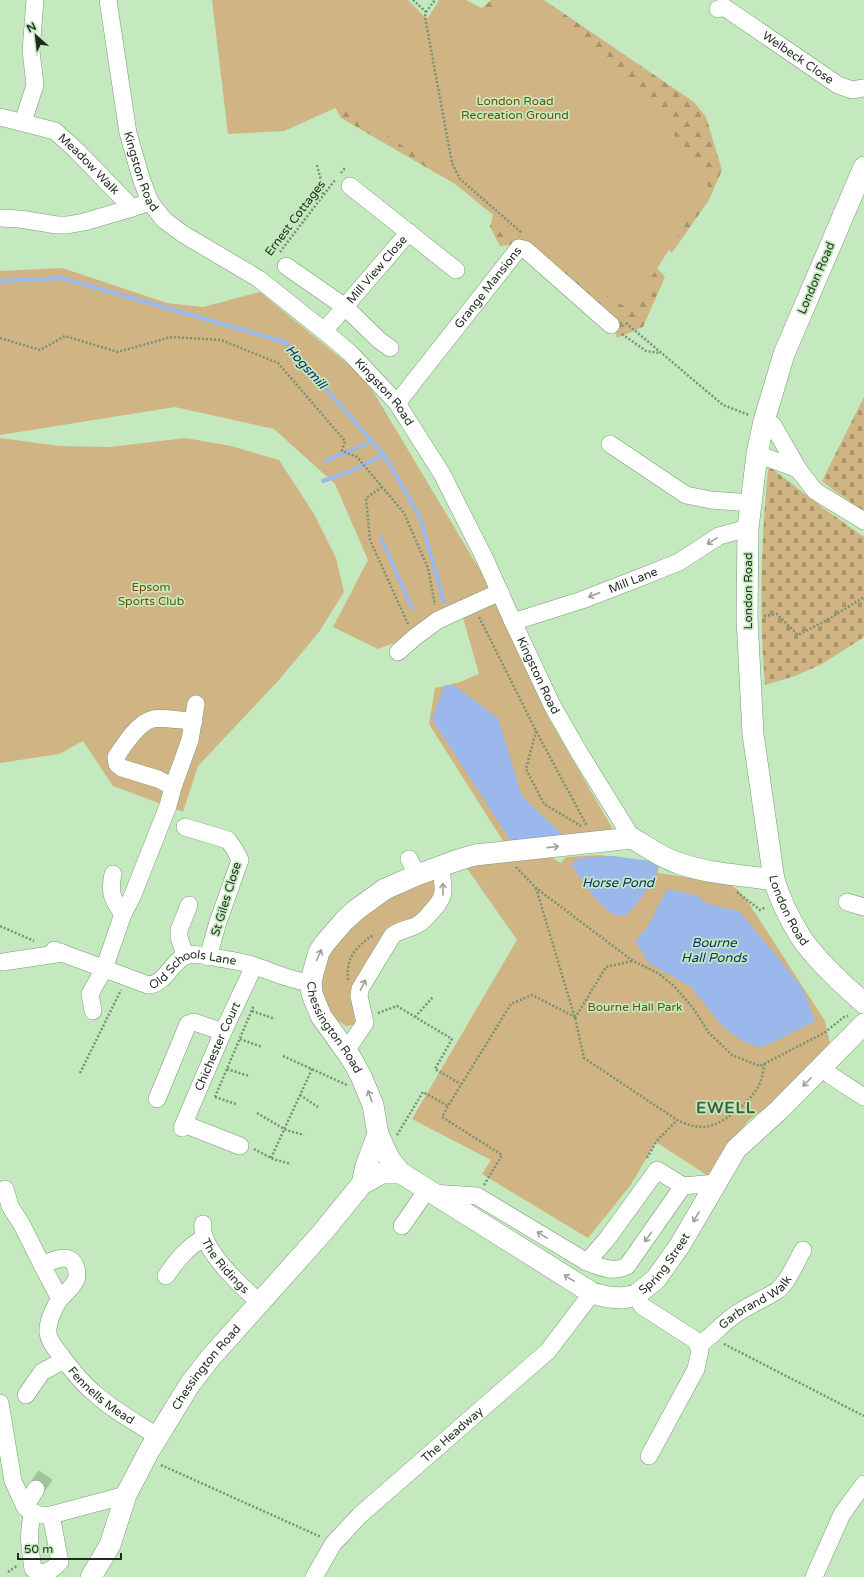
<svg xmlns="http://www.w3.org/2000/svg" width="864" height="1577" font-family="'Varela Round',sans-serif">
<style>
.forest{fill:url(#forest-firs)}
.cemetery{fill:url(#cemetery-stones)}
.park{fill:#d0b484}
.water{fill:#9ab8ec}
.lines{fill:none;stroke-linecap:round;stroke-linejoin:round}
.stream{stroke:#9ab8ec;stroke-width:4}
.minor-tunnel{stroke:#a3c39e;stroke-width:17;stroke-dasharray:17 8;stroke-linecap:butt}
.minor-casing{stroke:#789b73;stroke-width:18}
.major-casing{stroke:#789b73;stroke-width:22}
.path{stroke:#779273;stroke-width:2.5;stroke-dasharray:2 2;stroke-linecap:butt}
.minor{stroke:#fff;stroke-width:17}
.major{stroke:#fff;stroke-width:21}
.oneway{stroke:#9aa099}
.labels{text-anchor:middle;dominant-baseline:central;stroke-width:3.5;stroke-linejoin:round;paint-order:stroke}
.street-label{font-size:12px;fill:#1e2c1c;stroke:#c4e9be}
.park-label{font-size:12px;fill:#6f5008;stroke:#c4e9be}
.water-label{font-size:13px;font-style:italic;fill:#0c2d6a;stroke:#c4e9be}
.district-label{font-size:16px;font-weight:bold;letter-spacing:1px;fill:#40603b;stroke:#c4e9be}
</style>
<defs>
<pattern id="forest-firs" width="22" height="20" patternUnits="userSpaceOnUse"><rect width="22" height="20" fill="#d0b484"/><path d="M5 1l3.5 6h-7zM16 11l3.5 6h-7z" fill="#a8936b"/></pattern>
<pattern id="cemetery-stones" width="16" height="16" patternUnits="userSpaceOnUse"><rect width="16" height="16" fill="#d0b484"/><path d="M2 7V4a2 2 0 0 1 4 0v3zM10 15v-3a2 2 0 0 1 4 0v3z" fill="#a8936b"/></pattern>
</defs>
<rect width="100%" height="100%" fill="#c4e9be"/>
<!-- forest -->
<path class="forest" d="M491 0H544L694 102 706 117 722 170 709 200 672 253 450 37Z
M344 99 649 259 665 277 643 327 617 338 610 312 525 243 500 246 490 227 493 215 455 184 341 118 334 105Z"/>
<!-- cemetery -->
<path class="cemetery" d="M864 397V511L836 492 822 481Z
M770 467 823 508 864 537V637L822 664 795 676 765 685C759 613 761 541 768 470Z"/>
<!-- park -->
<path class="park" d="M212 0H408L425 17 428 18 439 0H466L495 15 500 0H540L666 122 709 188 630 310 547 259 457 182 342 105 284 131 228 134Z
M62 268 167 303 203 307 260 292 365 378 499 602 548 717 614 831 503 841 429 724 435 688 460 682 479 674 463 618 378 649 333 627 368 560 335 484 274 429 175 407 0 435V271Z
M0 438 59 446 110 447 185 438 231 446 279 460 314 514 336 558 344 592 319 632 278 681 198 766 183 812 113 786 83 741 59 754 0 763Z
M599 855 649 861 659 867 658 873 721 882 731 885 738 890 748 902 825 1021 831 1048 767 1109 757 1114 748 1121 742 1129 739 1138 708 1176 656 1142 630 1186 588 1238 482 1174 491 1160 412 1119 517 940 466 867 493 858 550 856 560 863 566 857Z
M434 875 439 889 431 904 354 992 355 1025 346 1026 334 1018 323 1000 320 973 326 955 358 913Z"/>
<!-- water -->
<path class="water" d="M445 685H454L498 718 522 796 565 837 511 841 432 719Z
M613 856 649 861 659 867C655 877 635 911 625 915 606 921 580 878 571 864L580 858Z
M667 889 695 895 708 904 739 911 802 987 815 1021 778 1040 759 1047 744 1042 723 1027 691 987 648 962 635 941 648 926Z"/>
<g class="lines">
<!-- stream -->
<path class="stream" d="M0 281 62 278 285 342 384 455 420 517 444 602
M326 461 372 441
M323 481 351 471 384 455
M381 538 412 608"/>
<!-- minor-tunnel -->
<path class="minor-tunnel" d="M36 1489 49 1470"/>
<defs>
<g id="minor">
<path id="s1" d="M108 0 128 133 141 178 150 202 164 220 183 234 259 279 324 331 350 353 397 403 442 474 485 559 513 622 552 705 580 754 632 838"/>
<path id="s2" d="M718 9 724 7 838 85 852 90 864 88"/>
<path id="s3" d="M0 117 55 131 77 151 132 208 150 202"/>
<path d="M23 122 35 85 31 51 35 0"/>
<path d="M350 186 456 270"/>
<path d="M0 218 20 219 57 225H67L84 222 132 208"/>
<path d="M286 266 345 307 379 340 390 348"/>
<path id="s4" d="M324 331 409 232"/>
<path id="s5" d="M397 403 519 248 526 250 611 325"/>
<path d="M764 421 773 425 798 469"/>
<path d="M610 444 686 495 711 500 751 503"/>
<path d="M757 454 798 469 815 491 864 521"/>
<path id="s6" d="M513 622 582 600 639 578 679 562 719 536 748 528"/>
<path d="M398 652 415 637 438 620 500 592"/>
<path d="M173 787 190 740 196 704"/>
<path d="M185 827 228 840 235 850 240 860 218 922 208 957"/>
<path d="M409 859 417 875"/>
<path d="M113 874C109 892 112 899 123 914"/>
<path d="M847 902 864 907"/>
<path id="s7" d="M54 950 148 985C167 984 171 959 189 955 196 953 206 956 213 957 227 960 242 961 255 966 276 973 288 980 311 983"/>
<path d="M185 956 179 937V930L189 905"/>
<path d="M3 962 63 953"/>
<path d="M93 1011 90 994 104 969 123 914 132 897 168 806 173 787 158 779 122 768 117 764 116 757C124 745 138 722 153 719 160 717 185 721 194 721"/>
<path d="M346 1051 365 1023 359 996 360 989 392 936C399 930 409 929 417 925 423 922 427 917 431 912 447 896 444 888 440 867"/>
<path d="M824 1065 830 1075 864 1097"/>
<path d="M157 1099 188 1024 194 1022 223 1032"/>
<path d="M184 1124 240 1146"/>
<path id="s8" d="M182 1128 223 1032 254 966"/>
<path id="s9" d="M5 1189 10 1206 22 1225 42 1265C53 1260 71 1251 76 1268 77 1271 77 1277 76 1280 72 1288 66 1292 60 1299 54 1307 47 1323 48 1333 49 1342 57 1350 62 1357 71 1369 80 1381 92 1391 111 1409 135 1422 157 1436"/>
<path d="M432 1193 477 1196 587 1262C600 1267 613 1273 627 1266L683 1186 716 1183"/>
<path id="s10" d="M203 1224C199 1248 242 1287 259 1302"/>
<path d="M402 1226 427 1190"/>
<path d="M587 1262 607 1239 657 1170 683 1186"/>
<path d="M42 1265 60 1299"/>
<path d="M166 1276C177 1260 187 1247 204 1238"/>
<path d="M636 1295 642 1306 695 1340 700 1350 696 1369 649 1456"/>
<path id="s11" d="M699 1345C711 1337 720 1326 732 1317 746 1306 763 1300 778 1290 788 1282 796 1262 803 1250"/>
<path d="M26 1395 42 1372 64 1360"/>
<path d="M0 1403 13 1481 25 1507C32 1514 41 1516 51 1515L126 1495"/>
<path d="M25 1507 36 1489"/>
<path d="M33 1512C27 1535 30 1547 33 1569 44 1577 52 1570 60 1562L51 1515"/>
<path id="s12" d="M314 1577 333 1544 360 1515 548 1351 592 1293"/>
<path d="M814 1577 842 1514 864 1484"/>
</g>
<g id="major">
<path id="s13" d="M864 167 784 354 764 421 757 454 748 528 747 618 753 734 774 880C780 899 789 918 800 936 816 960 842 984 864 1003"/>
<path id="s14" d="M774 880C742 875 709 874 678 863 662 858 647 847 632 838L475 855 458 860 417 875 385 889 356 910 344 921 325 943 319 952 313 973 311 983 312 994 321 1016 351 1058 361 1076 373 1105 378 1134 386 1152 391 1161 401 1173 592 1293 608 1297 623 1298 636 1295 656 1279 680 1245 736 1149 780 1109 864 1024"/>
<path d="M362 1184 366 1166 378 1134"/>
<path id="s15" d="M91 1577 110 1545 126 1495 149 1451 190 1384 211 1357 322 1233 362 1184 382 1173H401"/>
</g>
</defs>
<!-- minor casing -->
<use href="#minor" class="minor-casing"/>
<!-- major casing -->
<use href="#major" class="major-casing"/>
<!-- path -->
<path class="path" d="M413 0 426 12 425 17 452 163 460 179 522 233
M426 12 435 0
M317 165C319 175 323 183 323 194
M341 173 345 168
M280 252 335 180
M626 323 723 405 749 415
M622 334 646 351 660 353
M0 338 40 350 65 336 118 352 171 337 221 340 278 363 345 441 342 451 357 457 404 513 428 568 435 605
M382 487 366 498 370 540 408 624
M764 616 777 614 798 635 829 619 864 597
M479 617 536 731 587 826
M536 731 526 769 544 804 581 826
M516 867 536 888 633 961 658 973 674 986 693 1008 709 1033 732 1055 760 1066 824 1033 844 1017 848 1016
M536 888 575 1018 584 1058 677 1120C685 1124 694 1127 704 1127 723 1125 749 1103 758 1087 762 1080 763 1071 765 1063
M737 892 760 910 766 907
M0 926 34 941
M348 980C346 955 356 948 374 934
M252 1011 275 1019
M378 1013 397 1006 452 1039 435 1069 461 1084
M415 1017 433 997
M575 1018 606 967 632 961
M240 1039 262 1047
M283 1056 347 1085
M227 1069 249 1076
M80 1073 121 990
M300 1095 318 1107
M215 1097 254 1005
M215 1097 236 1104
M257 1113 286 1130 304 1135
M397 1135 423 1092 448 1106
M254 1149 273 1159 291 1164
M271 1158 312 1069
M647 1158 656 1142 677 1120
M484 1185 502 1155 442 1117 448 1106 511 1004 532 995 575 1017
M724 1344 864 1416
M161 1465 321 1537
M8 1572 18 1565"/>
<!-- minor -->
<use href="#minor" class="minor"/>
<!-- major -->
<use href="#major" class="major"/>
</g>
<!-- one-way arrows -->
<defs><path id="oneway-shaft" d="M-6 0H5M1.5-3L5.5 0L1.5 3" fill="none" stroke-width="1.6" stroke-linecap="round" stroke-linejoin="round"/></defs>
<g class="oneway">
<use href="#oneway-shaft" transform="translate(712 541) rotate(148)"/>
<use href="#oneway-shaft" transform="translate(594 595) rotate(159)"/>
<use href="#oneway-shaft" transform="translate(553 847) rotate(-6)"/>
<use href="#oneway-shaft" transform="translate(443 889) rotate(-91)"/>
<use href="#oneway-shaft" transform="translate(319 955) rotate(-66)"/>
<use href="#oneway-shaft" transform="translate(363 985) rotate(-64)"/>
<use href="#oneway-shaft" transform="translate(807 1082) rotate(135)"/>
<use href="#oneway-shaft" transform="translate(370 1096) rotate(-109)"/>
<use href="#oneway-shaft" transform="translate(696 1217) rotate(120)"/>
<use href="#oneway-shaft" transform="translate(542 1235) rotate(-149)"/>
<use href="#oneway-shaft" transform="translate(648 1237) rotate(125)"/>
<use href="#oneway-shaft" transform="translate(569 1278) rotate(-148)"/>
</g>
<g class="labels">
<!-- street labels -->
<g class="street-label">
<text stroke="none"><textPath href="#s2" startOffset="96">Welbeck Close</textPath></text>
<text stroke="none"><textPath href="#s3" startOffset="104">Meadow Walk</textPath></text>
<text stroke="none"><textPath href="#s1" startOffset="175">Kingston Road</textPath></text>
<text transform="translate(295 218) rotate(-53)">Ernest Cottages</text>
<text stroke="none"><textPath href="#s4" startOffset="81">Mill View Close</textPath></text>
<text transform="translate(816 278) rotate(-67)">London Road</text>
<text stroke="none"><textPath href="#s5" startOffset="147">Grange Mansions</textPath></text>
<text stroke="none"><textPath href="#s1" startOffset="511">Kingston Road</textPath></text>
<text stroke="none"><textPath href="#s6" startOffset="127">Mill Lane</textPath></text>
<text transform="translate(748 591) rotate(-90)">London Road</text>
<text stroke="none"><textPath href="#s1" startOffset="835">Kingston Road</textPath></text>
<text transform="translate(226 899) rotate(-73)">St Giles Close</text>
<text stroke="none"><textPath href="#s13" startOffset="769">London Road</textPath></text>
<text stroke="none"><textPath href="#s7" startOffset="151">Old Schools Lane</textPath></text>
<text stroke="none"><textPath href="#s14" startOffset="579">Chessington Road</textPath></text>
<text stroke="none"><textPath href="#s8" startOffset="89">Chichester Court</textPath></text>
<text stroke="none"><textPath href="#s14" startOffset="1055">Spring Street</textPath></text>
<text stroke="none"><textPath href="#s10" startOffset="49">The Ridings</textPath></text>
<text stroke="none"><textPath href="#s11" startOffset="71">Garbrand Walk</textPath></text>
<text stroke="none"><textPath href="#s15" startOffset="241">Chessington Road</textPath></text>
<text stroke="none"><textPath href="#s9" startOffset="282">Fennells Mead</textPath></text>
<text stroke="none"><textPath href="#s12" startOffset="200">The Headway</textPath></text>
</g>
<!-- park labels -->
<g class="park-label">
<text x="515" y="101">London Road<tspan x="515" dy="14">Recreation Ground</tspan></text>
<text x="151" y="587">Epsom<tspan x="151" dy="14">Sports Club</tspan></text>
<text x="635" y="1007">Bourne Hall Park</text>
</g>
<!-- water labels -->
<g class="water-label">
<text transform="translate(306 367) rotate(48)">Hogsmill</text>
<text x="618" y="883">Horse Pond</text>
<text x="714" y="943">Bourne<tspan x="714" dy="15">Hall Ponds</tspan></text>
</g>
<!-- district labels -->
<g class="district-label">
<text x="726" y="1108">EWELL</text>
</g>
</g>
<!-- north arrow -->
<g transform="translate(36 36) rotate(332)" stroke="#c4e9be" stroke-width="3" paint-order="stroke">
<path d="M0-3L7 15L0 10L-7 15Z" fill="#1e2c1c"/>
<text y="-6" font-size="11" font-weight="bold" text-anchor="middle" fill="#1e2c1c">N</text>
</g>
<!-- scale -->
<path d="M18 1553v6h103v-6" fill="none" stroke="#1e2c1c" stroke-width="2"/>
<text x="24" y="1553" font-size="12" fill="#1e2c1c" stroke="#c4e9be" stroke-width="3" paint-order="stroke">50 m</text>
</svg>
